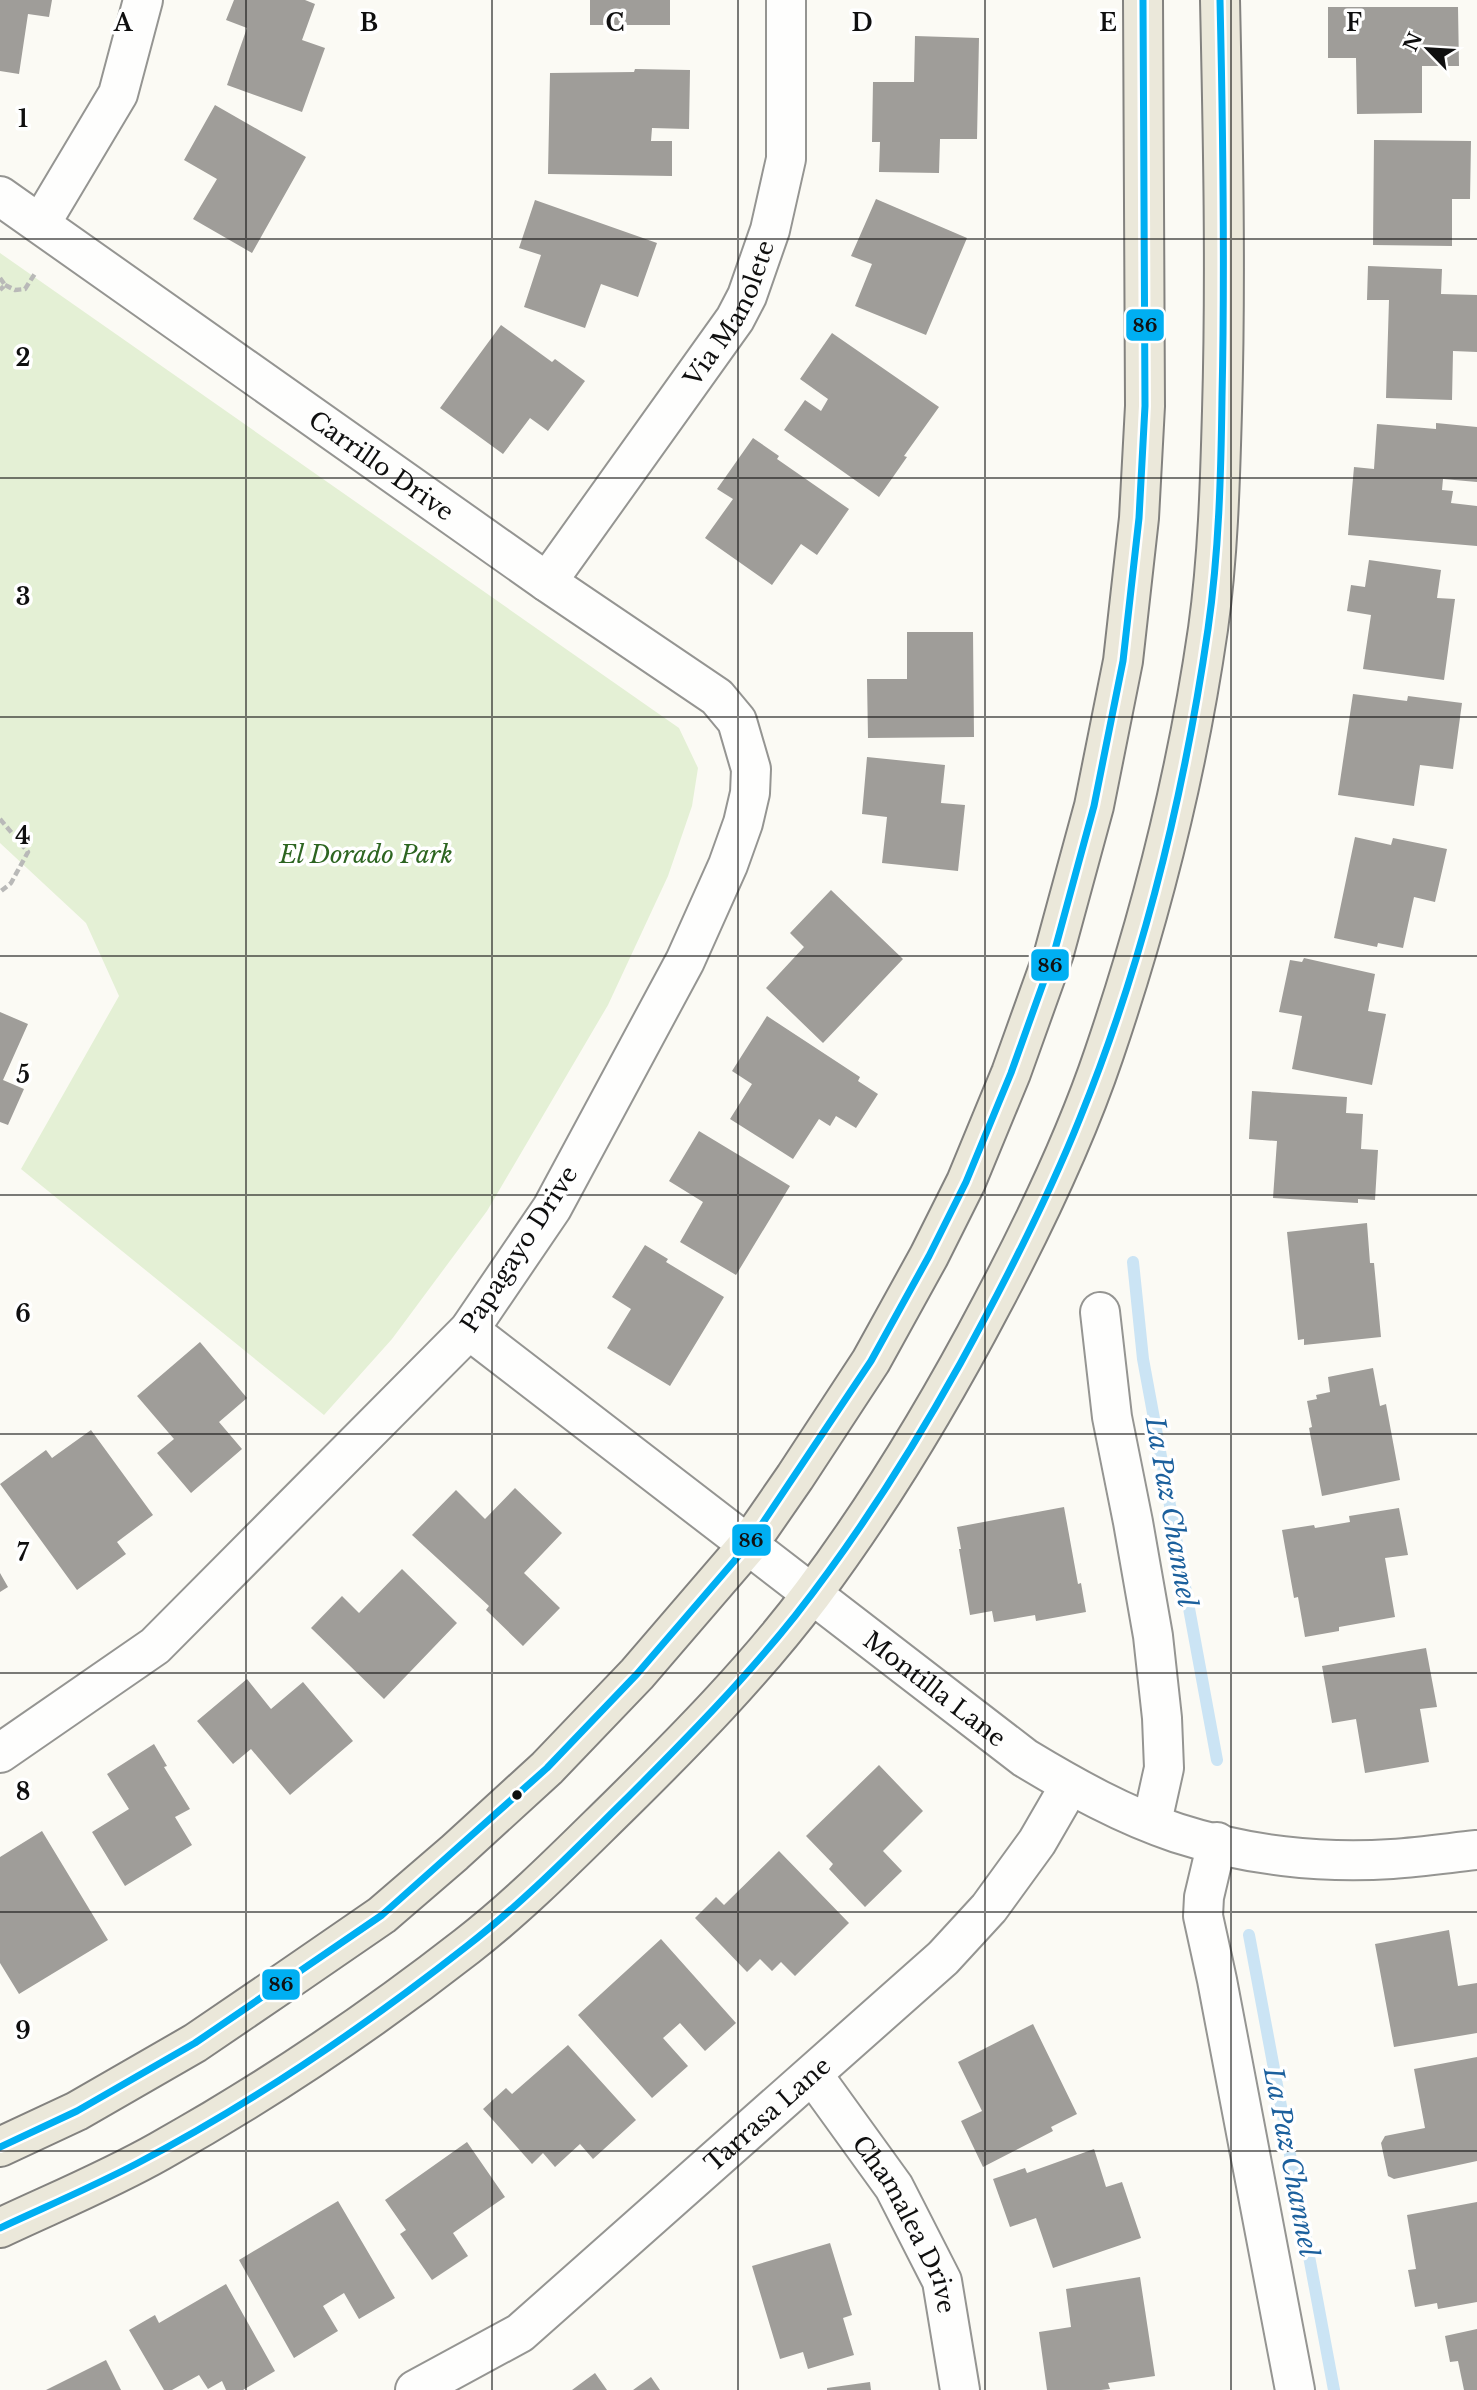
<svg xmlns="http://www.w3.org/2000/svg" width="1477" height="2390" font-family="'Libre Baskerville',serif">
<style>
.green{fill:#e4f0d5}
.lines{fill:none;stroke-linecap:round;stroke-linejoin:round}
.stream{stroke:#cbe4f4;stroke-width:12}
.building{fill:#9f9d99}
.minor-casing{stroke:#959592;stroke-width:42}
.major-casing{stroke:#83827f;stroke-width:42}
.path{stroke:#b9b9b8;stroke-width:4.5;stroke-dasharray:7 3.5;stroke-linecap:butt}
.minor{stroke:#fefefd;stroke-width:38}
.major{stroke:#ebe8da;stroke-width:38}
.bus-1-casing{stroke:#fff;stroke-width:12}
.bus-1{stroke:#00aff2;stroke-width:7}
.grid{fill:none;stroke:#0f0f0f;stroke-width:2;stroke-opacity:0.55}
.bus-dot{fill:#0f0f0f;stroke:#fff;stroke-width:2.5}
.labels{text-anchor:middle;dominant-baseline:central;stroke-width:7;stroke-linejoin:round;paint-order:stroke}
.street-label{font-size:24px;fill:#0f0f0f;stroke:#fff}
.park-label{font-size:24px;font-style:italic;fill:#2d6521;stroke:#fff}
.water-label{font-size:26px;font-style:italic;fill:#1c609d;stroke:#fff}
.grid-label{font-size:23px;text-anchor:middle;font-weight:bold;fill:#0f0f0f;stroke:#fff;stroke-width:7;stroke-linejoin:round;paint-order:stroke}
.line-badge{stroke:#fff;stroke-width:2.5}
.pale-badge-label{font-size:19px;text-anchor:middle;font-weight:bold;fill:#111}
</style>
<rect width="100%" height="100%" fill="#fbfaf4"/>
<!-- green -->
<path class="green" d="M0 253 679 728 698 768 692 806 668 876 608 1005 487 1211 392 1339 324 1415 21 1169 119 996 86 923 0 843Z"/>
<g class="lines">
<!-- stream -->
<path class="stream" d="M1133 1262 1143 1359 1217 1760
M1249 1935 1334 2390"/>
</g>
<!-- building -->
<path class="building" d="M0 0H52L49 17 28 14 19 74 0 71Z
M234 0H305L315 4 302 40 325 48 302 112 227 85 247 28 226 20Z
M590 0H670V25H590Z
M1328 7H1458L1459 66H1422V113L1357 114 1356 58H1328Z
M915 36 979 38 977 139H940L939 173 879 172 880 142H872L873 82H914Z
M635 69 690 70 689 129 652 128 651 141H672V176L548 174 550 73 634 72Z
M215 105 306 157 252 253 193 219 217 179 184 160Z
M1374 140 1471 141 1470 199H1452V246L1373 245Z
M876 199 967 238 926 335 855 306 872 264 851 256Z
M535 200 657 243 638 297 601 284 585 328 524 307 541 255 519 248Z
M1368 266 1442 269 1441 294 1477 295V352L1453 351 1452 400 1386 398 1389 300H1367Z
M501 325 552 362 555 359 585 381 548 431 530 418 503 454 440 408Z
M832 333 939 407 904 456 907 457 879 497 784 430 805 400 821 411 828 399 800 379Z
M1436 423 1477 427V482L1443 479 1442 490 1453 491 1451 503 1477 506V546L1348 535 1354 467 1374 469 1377 424 1436 429Z
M753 438 779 456 777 459 849 509 817 555 801 544 772 585 705 538 733 499 717 489Z
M1369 560 1441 570 1437 598 1455 599 1444 680 1363 669 1371 615 1347 611 1351 585 1365 587Z
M907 632H973L974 737 868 738 867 679H907Z
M1353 694 1407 701 1408 696 1462 703 1453 769 1420 765 1414 806 1338 795Z
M867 757 945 765 941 803 965 805 958 871 882 863 887 817 862 814Z
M1355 837 1391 845 1393 838 1447 849 1435 902 1414 897 1403 948 1378 943 1377 947 1334 938Z
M831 890 903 959 823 1043 766 988 804 947 790 933Z
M1304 958 1375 974 1368 1011 1386 1014 1372 1085 1292 1069 1302 1016 1279 1012 1290 960 1302 962Z
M0 1012 28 1024 3 1080 24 1089 8 1125 0 1122Z
M767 1016 860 1077 858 1081 878 1094 856 1128 836 1116 830 1126 819 1119 793 1159 730 1119 752 1084 732 1071Z
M1252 1091 1347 1097 1346 1113 1363 1114 1361 1149 1378 1150 1375 1200 1358 1199V1203L1273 1198 1277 1141 1249 1139Z
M699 1131 790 1186 736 1275 680 1242 703 1202 669 1181Z
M1367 1223 1370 1263H1374L1381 1337 1304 1345V1339L1298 1340 1287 1232Z
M645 1245 668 1259 666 1262 724 1297 670 1386 607 1348 631 1309 612 1297Z
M200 1342 247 1398 219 1422 242 1449 191 1493 157 1453 174 1439 137 1396Z
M1373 1368 1380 1406 1386 1404 1400 1480 1322 1496 1309 1428 1312 1427 1307 1401 1317 1399 1316 1395 1330 1392 1328 1377Z
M91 1430 153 1515 117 1542 126 1554 77 1590 0 1484 46 1450 52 1458Z
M515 1488 562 1533 524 1573 560 1608 523 1646 486 1610 489 1606 412 1535 456 1490 485 1519Z
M1064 1507 1078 1584 1081 1583 1086 1612 1036 1621 1035 1615 994 1622 992 1611 970 1615 959 1549H961L957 1527Z
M1399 1508 1408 1555 1385 1558 1395 1617 1339 1627V1631L1305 1637 1298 1597 1294 1598 1282 1530 1314 1525 1315 1528 1350 1522 1349 1516Z
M402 1569 457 1623 384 1699 311 1628 342 1596 359 1613Z
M0 1573 8 1587 0 1592Z
M1426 1648 1437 1707 1420 1709 1429 1762 1365 1773 1356 1719 1332 1723 1322 1666Z
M247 1679 271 1709 303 1682 353 1741 290 1795 251 1749 233 1764 197 1721Z
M154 1744 167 1766 164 1767 190 1809 175 1817 192 1845 125 1886 92 1832 129 1809 107 1774Z
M879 1765 923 1811 883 1851 902 1871 865 1907 829 1869 833 1864 806 1836Z
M42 1831 108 1940 19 1994 0 1963V1857Z
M779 1851 849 1923 795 1976 781 1962 772 1971 760 1959 747 1972 695 1918 716 1897 724 1905Z
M1449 1930 1458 1986 1477 1983V2033L1394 2047 1375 1944Z
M661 1939 736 2023 705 2051 680 2023 663 2038 688 2066 652 2098 578 2015Z
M1033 2024 1077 2114 1051 2127 1053 2131 983 2167 961 2121 982 2111 958 2062Z
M568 2045 636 2120 593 2159 580 2144 555 2167 543 2153 532 2164 483 2109 506 2088 512 2094Z
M1477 2057V2161L1394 2179 1388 2176 1381 2143 1385 2136 1425 2128 1414 2069Z
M467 2142 505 2197 453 2233 468 2256 432 2280 400 2234 406 2230 385 2200Z
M1094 2149 1106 2187 1122 2182 1141 2238 1053 2268 1036 2218 1010 2227 993 2179 1025 2168 1027 2173Z
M338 2201 395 2298 359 2319 344 2293 323 2306 338 2331 294 2358 239 2260Z
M1477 2202V2302L1438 2309 1437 2303 1415 2307 1408 2270 1416 2269 1407 2215Z
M830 2243 852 2315 843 2318 854 2355 808 2369 803 2352 780 2359 752 2266Z
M1140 2277 1155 2376 1108 2383 1110 2389 1101 2390H1047L1039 2332 1071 2327 1066 2289Z
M226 2284 275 2371 243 2390H226L222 2381 208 2389 199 2375 172 2390H164L129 2330 155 2315 159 2323Z
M1477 2329V2390H1464L1458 2361 1450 2362 1445 2336Z
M106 2360 121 2390H46Z
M595 2373 607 2390H572Z
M651 2377 660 2390H633Z
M870 2382 871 2390H827V2388Z"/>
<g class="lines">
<defs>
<g id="minor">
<path id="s1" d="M0 196 547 582 717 697 737 721 751 769 750 793 743 823 728 865 685 961 552 1208 469 1330 155 1646 0 1753"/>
<path d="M41 223 118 94 143 0"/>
<path id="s2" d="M547 582 735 319 747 296 770 230 786 159V0"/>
<path d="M1100 1312 1112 1417 1133 1522 1153 1636 1162 1718 1164 1768 1152 1822"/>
<path id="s3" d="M469 1330 1025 1758C1073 1787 1123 1815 1177 1833 1245 1855 1321 1864 1392 1859 1421 1857 1449 1853 1477 1850"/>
<path d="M1217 1842 1204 1897 1203 1916 1217 1980 1295 2390"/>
<path id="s4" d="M813 2075 894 2187 942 2281 960 2390"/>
<path id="s5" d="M415 2390 520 2333 943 1958 989 1908 1037 1842 1070 1785"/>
</g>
<path id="major" d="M0 2147 77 2111 195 2043 289 1979 382 1915 454 1853 547 1768 637 1674 748 1545 795 1477 871 1361 929 1256 966 1182 1011 1073 1054 953 1094 806 1123 661 1139 518 1145 406 1143 0
M0 2228C53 2203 109 2180 160 2151 267 2091 371 2021 467 1946 521 1904 570 1854 618 1807 686 1740 754 1671 812 1594 880 1503 939 1405 992 1304 1035 1223 1075 1140 1104 1054 1151 916 1187 774 1208 629 1218 557 1220 484 1222 411 1226 274 1223 137 1220 0"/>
</defs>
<!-- minor casing -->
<use href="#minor" class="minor-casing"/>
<!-- major casing -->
<use href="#major" class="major-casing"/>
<!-- path -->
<path class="path" d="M0 278 5 285 0 290
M5 285 15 290 25 289 36 272
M0 819 28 852 11 883 0 892"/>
<!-- minor -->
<use href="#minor" class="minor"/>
<!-- major -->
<use href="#major" class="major"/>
<defs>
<path id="bus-1" d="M0 2147 77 2111 195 2043 382 1915 547 1768 637 1674 748 1545 871 1361 929 1256 966 1182 1011 1073 1054 953 1094 806 1123 661 1139 518 1145 406 1143 0
M0 2228C45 2207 92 2187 136 2164 253 2103 364 2027 467 1946 525 1901 576 1848 628 1797 686 1739 744 1680 795 1616 857 1537 911 1452 960 1364 1004 1284 1046 1203 1080 1118 1143 963 1184 795 1208 629 1219 552 1221 474 1222 397 1225 265 1223 132 1220 0"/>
</defs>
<!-- bus-1 casing -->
<use href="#bus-1" class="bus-1-casing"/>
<!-- bus-1 -->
<use href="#bus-1" class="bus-1"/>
</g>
<!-- grid -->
<path class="grid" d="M246 0V2390M492 0V2390M738 0V2390M985 0V2390M1231 0V2390M0 239H1477M0 478H1477M0 717H1477M0 956H1477M0 1195H1477M0 1434H1477M0 1673H1477M0 1912H1477M0 2151H1477"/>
<!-- markers -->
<circle class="bus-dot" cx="517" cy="1795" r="6"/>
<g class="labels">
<!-- street labels -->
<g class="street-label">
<text stroke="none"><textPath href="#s2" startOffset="326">Via Manolete</textPath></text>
<text stroke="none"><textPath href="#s1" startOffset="467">Carrillo Drive</textPath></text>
<text transform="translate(519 1249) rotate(-57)">Papagayo Drive</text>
<text stroke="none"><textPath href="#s3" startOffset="588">Montilla Lane</textPath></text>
<text stroke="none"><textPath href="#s5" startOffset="450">Tarrasa Lane</textPath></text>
<text stroke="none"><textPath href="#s4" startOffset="177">Chamalea Drive</textPath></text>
</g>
<!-- park labels -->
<g class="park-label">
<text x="366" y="854">El Dorado Park</text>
</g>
<!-- water labels -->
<g class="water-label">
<text transform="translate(1171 1512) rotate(80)">La Paz Channel</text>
<text transform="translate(1291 2162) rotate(79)">La Paz Channel</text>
</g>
</g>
<g class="grid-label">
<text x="123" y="31">A</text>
<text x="369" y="31">B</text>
<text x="615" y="31">C</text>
<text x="862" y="31">D</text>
<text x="1108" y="31">E</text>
<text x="1354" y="31">F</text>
<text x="23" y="127">1</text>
<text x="23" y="366">2</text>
<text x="23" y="605">3</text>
<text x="23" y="844">4</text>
<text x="23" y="1083">5</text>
<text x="23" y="1322">6</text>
<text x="23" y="1561">7</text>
<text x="23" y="1800">8</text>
<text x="23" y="2039">9</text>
</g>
<g class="line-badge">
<rect x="1125" y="308" width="40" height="34" rx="7" fill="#00aff2"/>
<rect x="1030" y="948" width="40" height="34" rx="7" fill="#00aff2"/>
<rect x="731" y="1523" width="41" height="34" rx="7" fill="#00aff2"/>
<rect x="261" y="1968" width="40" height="33" rx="7" fill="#00aff2"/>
</g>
<g class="pale-badge-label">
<text x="1145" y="332">86</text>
<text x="1050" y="972">86</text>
<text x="751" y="1547">86</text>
<text x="281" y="1991">86</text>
</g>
<!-- north arrow -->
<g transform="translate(1428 49) rotate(295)" stroke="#ffffff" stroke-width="5" paint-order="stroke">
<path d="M0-5L12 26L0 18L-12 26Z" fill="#0f0f0f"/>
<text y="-10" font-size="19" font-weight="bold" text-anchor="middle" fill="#0f0f0f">N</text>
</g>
</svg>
